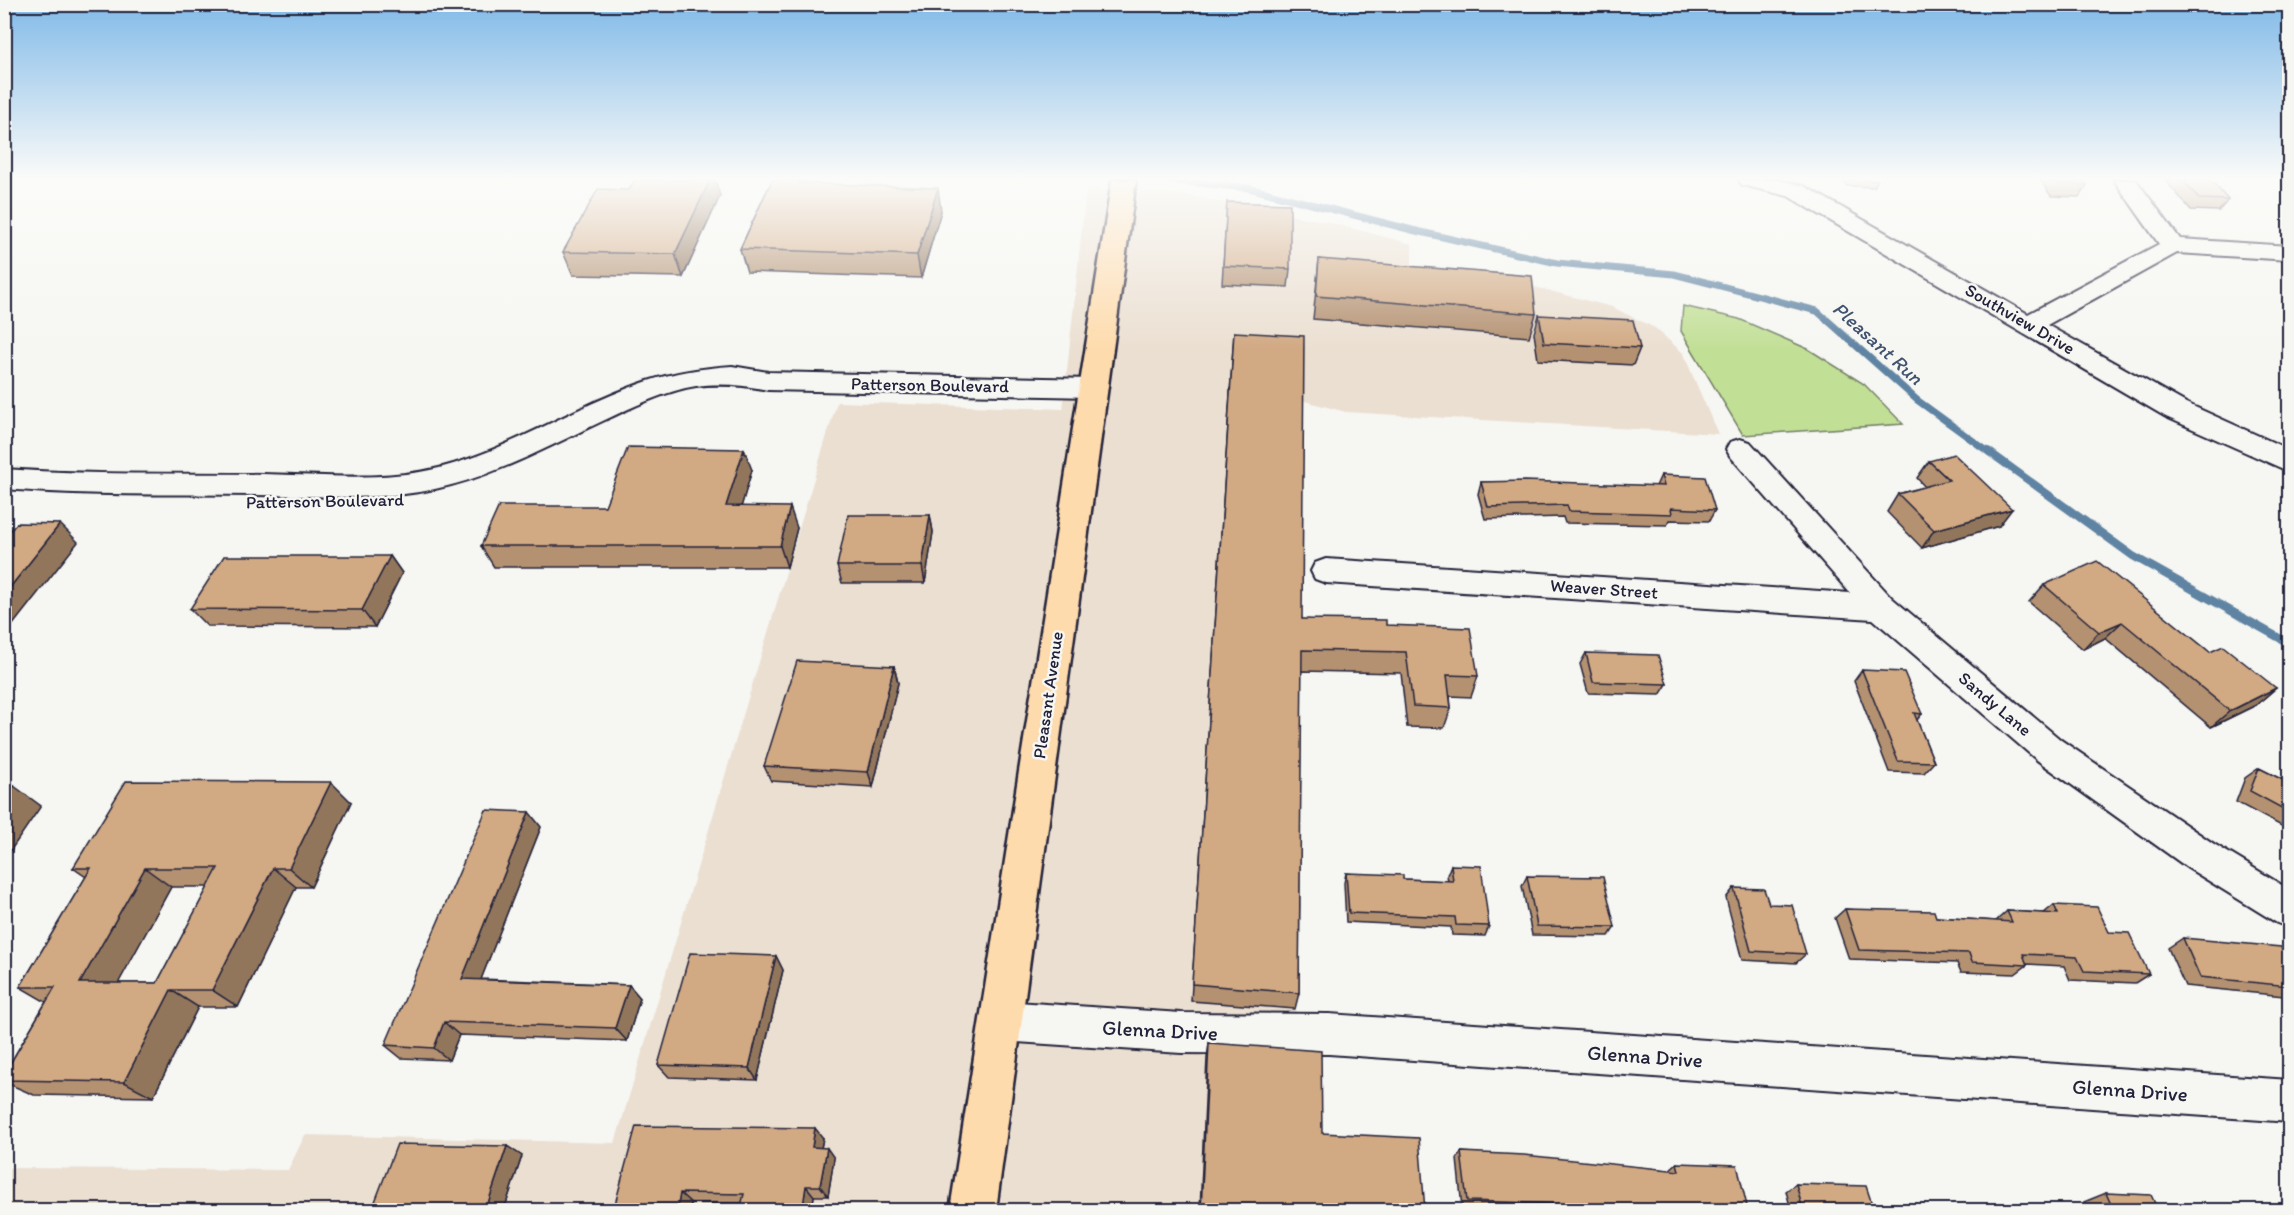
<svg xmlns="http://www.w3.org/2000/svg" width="2294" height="1215" font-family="Itim,sans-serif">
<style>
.built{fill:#ebdfd1}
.green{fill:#c2df96;stroke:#728068;stroke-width:1.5}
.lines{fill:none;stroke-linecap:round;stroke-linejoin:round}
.stream-far1{stroke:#5f83a2;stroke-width:7}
.stream{stroke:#5f83a2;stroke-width:8}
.minor-casing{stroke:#22223b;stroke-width:4}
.primary-casing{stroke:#22223b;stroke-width:5}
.minor{fill:#f6f6f2;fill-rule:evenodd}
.primary{fill:#fedbac;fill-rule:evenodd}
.wall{fill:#b49171;stroke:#22223b;stroke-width:1.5;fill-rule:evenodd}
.shaded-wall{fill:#92765c;stroke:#22223b;stroke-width:1.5}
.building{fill:#d1a983;stroke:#22223b;stroke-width:1.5;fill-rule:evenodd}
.labels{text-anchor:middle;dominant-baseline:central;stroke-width:5;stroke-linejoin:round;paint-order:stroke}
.street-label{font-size:18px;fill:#22223b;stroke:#f6f6f2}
.water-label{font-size:20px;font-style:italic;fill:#41536f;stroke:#f6f6f2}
.near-street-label{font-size:21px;fill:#22223b;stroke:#f6f6f2}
</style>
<rect width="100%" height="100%" fill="#f6f6f2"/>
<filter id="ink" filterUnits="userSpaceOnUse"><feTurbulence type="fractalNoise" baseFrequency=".0167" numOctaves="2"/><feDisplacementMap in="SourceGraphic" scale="12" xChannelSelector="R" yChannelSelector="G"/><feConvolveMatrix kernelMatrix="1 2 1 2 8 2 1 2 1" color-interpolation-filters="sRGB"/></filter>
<g filter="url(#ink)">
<!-- built -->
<path class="built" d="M1086 189 1179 194 1327 222 1412 244V266L1531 286 1612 307 1655 328 1683 353 1718 434 1346 412 1301 400 1295 1009 1316 1066 1317 1210H5V1168L288 1170 305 1135 615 1143 837 402 1063 409Z"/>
<!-- green -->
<path class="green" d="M1683 306 1739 319 1808 349 1864 384 1903 424 1743 435 1681 331Z"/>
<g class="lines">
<!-- stream-far1 -->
<path class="stream-far1" d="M1169 180 1249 188 1412 230 1557 263 1674 274 1817 311 1917 400 1990 453"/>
<!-- stream -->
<path class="stream" d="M1988 451 2133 556 2290 644"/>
<defs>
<path id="minor" d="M1739 180H1778L1804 186 2028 314 2159 244 2114 180H2136L2180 239 2290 246V260L2177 253 2047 325 2186 403 2290 450V472L2166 417 1788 196 1742 185Z
M732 366 768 372 1092 379 1102 382 1105 388 1102 394 1092 397 768 390C744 385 721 383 696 386 665 391 635 406 607 419 551 445 496 476 435 489 376 502 314 495 254 495 171 494 88 496 4 489V469C90 475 176 473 263 474 320 475 383 482 439 468 512 449 576 405 648 381 675 372 703 368 732 366Z
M1740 439 1750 442 1892 598 2061 740 2214 844 2290 890V928L2277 923 2188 868 2037 760 1873 619 1326 583 1315 579 1311 571 1315 563 1326 559 1850 593 1730 456 1726 449 1730 442Z
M1001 1001 1181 1013 1329 1014 2290 1080V1122L1329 1054 1181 1053 1001 1041 987 1035 981 1021 987 1007Z"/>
<path id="primary" d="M1112 180H1136L996 1210H950Z"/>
</defs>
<!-- minor casing -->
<use href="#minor" class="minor-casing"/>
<!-- primary casing -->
<use href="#primary" class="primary-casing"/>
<!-- minor -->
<use href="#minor" class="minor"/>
<!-- primary -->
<use href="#primary" class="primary"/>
</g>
<!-- wall -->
<path class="wall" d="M635 180H715L720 196 683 277 573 275 563 252 629 190Z
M772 180H807V183L941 211 921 278 747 272 740 249Z
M1843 180H1878L1874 187 1847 186Z
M2040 180H2083L2087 185 2079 197 2051 196Z
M2165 180H2211L2228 200 2219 211 2191 210Z
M1227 202 1290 269 1288 287 1222 284Z
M1319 259 1536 314 1529 337 1313 319Z
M1539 315 1640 348 1633 365 1538 360 1534 333Z
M1234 332 1302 619 1386 625 1478 676 1471 697 1450 696 1451 708 1444 728 1407 727 1401 673 1301 671 1299 993 1295 1009 1191 1001Z
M1929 461 1999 526 1922 548 1887 512 1898 494 1925 487 1917 478Z
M752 470 741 506 797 528 787 567H494L481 546 605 506Z
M1661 475 1715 510 1709 521 1670 520 1667 525 1565 523 1563 517 1485 519 1478 494 1481 482 1656 486Z
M930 515 933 532 925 583H842L837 566Z
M390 556 402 573 375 627 207 626 190 609Z
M2044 585 2210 652 2276 688 2256 705 2211 727 2105 638 2083 649 2029 602Z
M1586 653 1667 684 1660 695 1588 693 1580 664Z
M894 666 898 683 873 787 771 781 764 766Z
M1862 670 1922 714 1917 720 1934 762 1924 773 1889 772 1854 681Z
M2259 768 2289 783V830L2236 802 2245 778Z
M351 802 311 887H296L238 1007H198L153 1097 34 1095 4 1082V1074L46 1002 20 987 86 877 73 868ZM171 887H208L157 983H118Z
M541 827 481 979 629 985 640 998 627 1041 459 1035 449 1060 401 1058 385 1045Z
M1451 865 1489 926 1485 936 1452 935 1451 927 1346 922 1344 883 1346 873 1403 879 1448 881 1447 875Z
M1527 876 1615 927 1609 936 1532 935 1522 886Z
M1734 888 1769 904 1806 954 1796 963 1742 960 1726 898Z
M2054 905 2109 932 2149 974 2135 983 2070 980 2064 966 2027 964V965L2015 974 1961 972 1957 963 1849 959 1835 918 1845 909 1936 917 1996 921 2007 911 2044 913Z
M2183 938 2289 965V993L2284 996 2185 986 2168 948Z
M776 956 783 970 757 1080 669 1077 658 1065Z
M1209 1043 1322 1133 1425 1210H1200L1207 1058Z
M823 1138 821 1148 834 1158 828 1196H814L812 1210H746L741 1206 742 1203H691L690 1210H623L615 1204Z
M507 1146 522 1156 504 1210H380L373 1207Z
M1461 1152 1669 1170 1677 1163 1748 1210H1552L1462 1208 1457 1159Z
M1796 1184 1874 1210H1791L1786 1191Z
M2106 1193 2158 1210H2069L2080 1206H2086L2084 1202Z"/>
<!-- shaded-wall -->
<path class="shaded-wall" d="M710 180H715L720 196 683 277 675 254Z
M800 180H807L810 193 799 183Z
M938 188 941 211 921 278 917 255Z
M744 449 752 470 735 528 726 506Z
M790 507 797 528 787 567 780 546Z
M2012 509 1999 526 1922 548 1934 530Z
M930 515 933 532 925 583 922 566Z
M60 524 78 542 4 636V595Z
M390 556 402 573 375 627 362 610Z
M2122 622 2105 638 2083 649 2099 632Z
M894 666 898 683 873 787 868 772Z
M2276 688 2256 705 2211 727 2230 711Z
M331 782 351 802 311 887 289 868Z
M14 786 41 806 4 860V799Z
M529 812 541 827 476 992 462 979Z
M145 868 171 887 109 1000 80 983Z
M273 868 296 887 238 1007 212 990Z
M776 956 783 970 757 1080 749 1068Z
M629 985 640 998 627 1041 615 1028Z
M171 990 198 1007 153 1097 124 1082Z
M444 1022 459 1035 449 1060 434 1048Z
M815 1128 823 1138 819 1158 812 1147Z
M507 1146 522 1156 504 1210H488L486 1209Z
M827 1148 834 1158 828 1196 820 1186Z
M806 1186 814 1196 812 1210H806L803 1206Z
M680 1193 691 1203 690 1210H684L678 1205Z"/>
<!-- building -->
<path class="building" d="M635 180H710L675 254 563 252 598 189 629 190Z
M772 180H800L799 183 938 188 917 255 740 249Z
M2055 180H2083L2087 185 2058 184Z
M2183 180H2211L2228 200 2199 199Z
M1227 202 1290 204V269L1223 266Z
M1319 259 1532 276 1536 314 1316 296Z
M1539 315 1633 320 1640 348 1544 343Z
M1234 332 1304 336 1302 619 1386 620V625L1470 628 1478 676 1447 675 1451 708 1413 706 1406 652 1302 650 1299 993 1192 984Z
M628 447 744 449 726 506 790 507 780 546H481L499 506H605Z
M1954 454 2012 509 1934 530 1898 494 1949 480 1929 461Z
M1661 475 1705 477 1715 510 1671 508 1672 514 1569 511 1567 505 1488 507 1481 482 1525 481 1664 486Z
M848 515H930L922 566H837Z
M17 523 60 524 4 595V538Z
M224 556H390L362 610 190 609Z
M2097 561 2210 652 2223 646 2276 688 2230 711 2122 622 2099 632 2044 585Z
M1586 653 1658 655 1667 684 1593 682Z
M797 661 894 666 868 772 764 766Z
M1862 670 1904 672 1922 714 1914 713 1934 762 1898 761Z
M2259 768 2289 783V812L2250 791Z
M126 781 331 782 289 868H273L212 990H171L124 1082 4 1080V1074L55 987H20L91 868H73ZM145 868H218L157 983H80Z
M4 786H14L4 799Z
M486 810 529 812 462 979 629 985 615 1028 444 1022 434 1048 385 1045Z
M1451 865 1481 866 1489 926 1456 925 1455 917 1349 913 1346 873 1403 875V879L1453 881Z
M1527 876 1603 877 1615 927 1537 926Z
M1734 888 1764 889 1769 904 1792 905 1806 954 1751 951Z
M2054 905 2097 907 2109 932 2129 933 2149 974 2084 971 2077 957 2023 954 2027 965 1972 962 1969 953 1859 950 1845 909 1934 911 1936 917 2012 922 2007 911 2058 914Z
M2183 938 2281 947 2289 965V986L2200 977Z
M690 953 776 956 749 1068 658 1065Z
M1209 1043 1321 1051 1322 1133 1419 1138 1425 1210H1201Z
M636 1126 815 1128 812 1147 827 1148 820 1186H806L803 1206H741L744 1194 680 1193 678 1205 615 1204Z
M397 1144 507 1146 486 1209 373 1207Z
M1461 1152 1524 1155 1679 1171 1677 1163 1737 1165 1748 1210H1595L1566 1207V1204L1467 1201Z
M1796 1184 1866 1186 1874 1210H1803Z
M2106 1193 2151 1195 2158 1210H2082L2080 1206 2112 1207Z"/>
</g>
<!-- sky -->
<linearGradient id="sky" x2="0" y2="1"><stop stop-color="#81bae8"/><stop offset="0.51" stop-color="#fbfbf9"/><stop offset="1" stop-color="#fbfbf9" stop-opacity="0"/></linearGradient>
<rect width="2294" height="350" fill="url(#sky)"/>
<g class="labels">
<!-- street labels -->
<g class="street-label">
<text transform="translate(2020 319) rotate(30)">Southview Drive</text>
<text transform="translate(930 385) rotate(1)">Patterson Boulevard</text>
<text transform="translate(325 501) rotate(-1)">Patterson Boulevard</text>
<text transform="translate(1604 589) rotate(4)">Weaver Street</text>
<text transform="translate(1048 695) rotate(-82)">Pleasant Avenue</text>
<text transform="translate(1995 704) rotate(40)">Sandy Lane</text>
</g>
<!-- water labels -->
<g class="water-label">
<text transform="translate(1878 343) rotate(42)">Pleasant Run</text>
</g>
<!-- near-street labels -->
<g class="near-street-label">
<text transform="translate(1160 1030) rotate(3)">Glenna Drive</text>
<text transform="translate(1645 1056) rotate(4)">Glenna Drive</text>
<text transform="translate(2130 1090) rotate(4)">Glenna Drive</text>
</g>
</g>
<!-- margin -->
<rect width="2294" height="1215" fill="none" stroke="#f6f6f2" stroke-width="24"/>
<rect x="12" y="12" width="2270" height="1191" fill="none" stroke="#22223b" stroke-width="2" filter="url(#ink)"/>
</svg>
